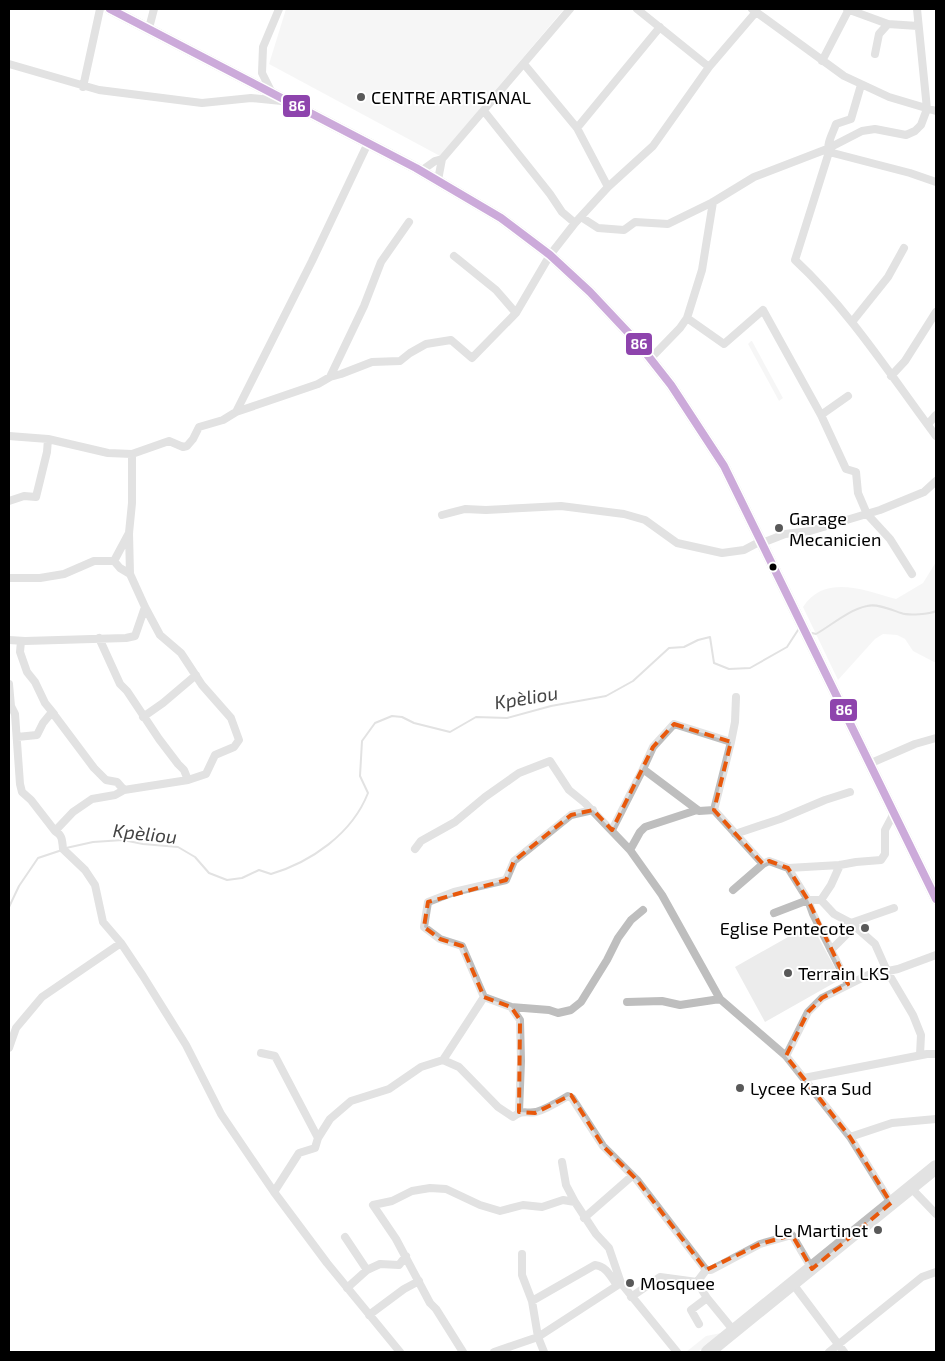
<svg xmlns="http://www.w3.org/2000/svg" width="945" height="1361" font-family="'Exo 2',sans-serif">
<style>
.green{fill:#ececec}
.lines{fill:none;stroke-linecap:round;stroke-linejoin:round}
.stream{stroke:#bfbfbf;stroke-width:2}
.street{stroke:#bebebe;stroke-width:8}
.primary{stroke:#bebebe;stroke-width:11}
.highway{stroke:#bebebe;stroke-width:14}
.bus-1-casing{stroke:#fff;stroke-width:11}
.bus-1{stroke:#8e44ad;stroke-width:8}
.marked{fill:none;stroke:#e8590c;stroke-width:4;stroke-dasharray:10 6;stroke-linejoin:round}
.poi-dot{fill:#595959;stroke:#fff;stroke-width:2}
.bus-dot{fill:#000;stroke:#fff;stroke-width:2}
.labels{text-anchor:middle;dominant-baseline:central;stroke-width:4;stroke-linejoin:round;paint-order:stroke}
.poi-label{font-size:18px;fill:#000;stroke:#fff;text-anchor:start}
.water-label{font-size:19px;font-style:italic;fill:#444;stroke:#fff}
.line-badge{stroke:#fff;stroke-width:2}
.badge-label{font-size:14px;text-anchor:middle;font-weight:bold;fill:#fff}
</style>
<rect width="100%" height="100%" fill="#fff"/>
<!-- green -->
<path class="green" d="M286 9H564L440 156 269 64Z
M751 341H752L783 398 779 401 748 344Z
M936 562V662H934L913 651 905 639 897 635 883 634 875 639 838 680 803 607C825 573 866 591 896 599L923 583Z
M811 924 841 979 765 1022 735 967Z
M721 1333 698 1352H686L706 1336Z"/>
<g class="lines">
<!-- stream -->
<path class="stream" d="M812 633 816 634C832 625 848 610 867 606 877 603 892 610 901 613 909 616 930 614 936 611
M66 848 93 842 123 840 143 844 178 847 195 857 209 873 227 880 242 878 259 870 271 874C311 862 352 834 368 793L360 776 362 741 375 723 392 716 402 717 414 723 450 732 476 717 507 718 551 706 606 696 633 681 669 648 684 647 698 640 710 637 714 663 729 669 750 668 787 647 798 630H800
M9 907 19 886 38 858 62 850"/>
<!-- street -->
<path class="street" d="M637 9 709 67
M752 9 844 76 889 97 936 111
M847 9 888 24 918 26
M149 28 154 9
M875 54 879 34 888 24
M822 61 849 9
M9 64 99 90 202 103 251 98 282 101
M524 64 577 128 608 187
M861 85 851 119 836 124C833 133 826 144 829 152L795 260C850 311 891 376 936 436
M83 87 100 9
M272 93 262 73 263 47 279 9
M484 111 550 194 562 212 575 223
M577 128 660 27
M829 152 910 173 936 182
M421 171 435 161 442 159 570 9
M438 180 442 159
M581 217 598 228 624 230 635 222 668 224 713 202 754 177 827 149 862 131 875 129 906 135 915 131 921 125 927 109 917 9
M454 256 496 290 516 313
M687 318 724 344 763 310 821 415 846 469 856 472 858 493 867 514 890 539 912 574
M852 322 888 277 904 248
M650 359 680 328 687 318 702 270 713 202
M891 376 905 361 936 312
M330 377 364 306 381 262 409 222
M236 412 312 261 368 143
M821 415 848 396
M928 424 936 415
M9 436 48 439 108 453 132 454 169 441 183 447 187 446 193 439 199 427 223 420 236 412 318 384 330 377 341 374 372 362 400 361 410 353 426 344 451 340 472 358 516 313 550 255 575 223 608 187 653 146 709 67 756 12
M9 501 24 496 36 497 47 452 48 439
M442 515 465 509 486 510 561 506 624 514 645 520 677 543 722 553 744 550 761 541
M762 543 785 534 810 531 880 510 924 492 936 481
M114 561 120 568 130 574
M9 578H40L64 574 94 561H114L129 533
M99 638 120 684 127 691 159 739 178 764 184 770 188 780
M9 640 25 641 126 638 135 636 145 607 130 574 129 533 132 503V454
M21 641 20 652 27 672 35 682 45 703 54 714
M9 684 11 706 15 714 20 784 22 792 31 800 55 831C63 836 62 840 63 849L85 870 95 885 103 922 121 943
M143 717 163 703 196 675
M17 737 37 735 43 723 52 712 94 768 106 780 117 782 124 790
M731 742 735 722 736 697
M869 764 915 744 936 738
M643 769 653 747 674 724 731 742 714 810
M593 810 571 815 514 861 506 880 454 892 428 902 424 927 440 939 462 946 484 997 511 1007 549 1010 558 1013 571 1010 581 1002 607 960 618 938 631 920 643 910
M612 830 643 769 699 811 714 810 763 864 769 861 788 868 808 900 813 914 848 984
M55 831 73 812 92 799 115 795 124 790 188 780 206 774 215 755 234 747 239 740 231 718 202 685 181 653 160 635 145 607
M735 834 780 819 825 800 850 792
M415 849 421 841 455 822 485 797 519 773 550 761 569 790 585 803 630 850 662 895 720 999 786 1056 850 1137 891 1203
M630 850 640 832 645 827 697 810
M788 868 840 865 856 862 881 860 885 854V830L894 813
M733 890 763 864
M821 900 831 885 840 865
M774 913 808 900H821L834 914 851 923 875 944 887 971 913 1015 921 1035 920 1055
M851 923 894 908
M831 950 848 933 851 923
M627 1002 662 1001 680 1005 720 999
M511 1007 520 1020 521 1061 519 1112
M9 1048 16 1028 42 997 121 943 143 976 186 1045 221 1114 274 1192 327 1263 400 1352
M261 1053 275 1056 318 1138
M786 1056 808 1012 822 998 868 975 898 969 936 955
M443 1060 459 1067 498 1107 513 1117C523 1109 526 1114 536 1112 547 1109 558 1102 568 1096L572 1098 603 1146 637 1180 706 1270
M804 1078 927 1054H936
M850 1137 892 1123 936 1119
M562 1162 566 1185 575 1202
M911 1188 936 1214
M274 1192 299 1153 315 1148 318 1138 330 1119 351 1101 389 1089 421 1067 443 1060 484 997
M584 1218 632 1176
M345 1237 367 1270
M522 1254V1275L532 1301 538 1337 544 1352
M697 1282 706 1270H711L760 1244 792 1235 812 1269
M793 1284 844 1352
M347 1288 367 1270 380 1264 399 1265 406 1256
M631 1297 660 1277 697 1282 707 1298 734 1331
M532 1301 595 1265C606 1266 611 1277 617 1285
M369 1315 404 1289 419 1281
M699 1324 691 1310 707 1298
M463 1352 436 1309 430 1303 396 1239 373 1205 392 1201 412 1191 430 1188 446 1189 480 1205 500 1211 523 1205 542 1207 563 1200 575 1202 596 1234 609 1248 621 1283 677 1352
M494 1352 538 1337 621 1283
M829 1352 922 1277 936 1272"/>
<!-- primary -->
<path class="primary" d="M110 9 416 168 501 218 550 255 590 292 638 343 671 385 724 466 936 899"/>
<!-- highway -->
<path class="highway" d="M708 1352 936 1167"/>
<defs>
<path id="bus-1" d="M110 9 416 168 501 218 550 255 590 292 638 343 671 385 724 466 936 899"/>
</defs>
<!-- bus-1 casing -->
<use href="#bus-1" class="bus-1-casing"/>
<!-- bus-1 -->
<use href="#bus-1" class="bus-1"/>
</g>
<!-- marked area -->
<path d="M0 0H945V1361H0ZM674 724 731 742 714 810 763 864 769 861 788 868 808 900 848 984 822 998 808 1012 786 1056 850 1137 891 1203 812 1269 792 1235 760 1244 706 1270 637 1180 603 1146 571 1095 535 1113 519 1112 520 1020 511 1007 484 997 462 946 440 939 424 927 428 902 506 880 514 861 571 815 593 810 612 830 653 747Z" fill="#fff" fill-opacity=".55" fill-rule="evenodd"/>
<path class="marked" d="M674 724 731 742 714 810 763 864 769 861 788 868 808 900 848 984 822 998 808 1012 786 1056 850 1137 891 1203 812 1269 792 1235 760 1244 706 1270 637 1180 603 1146 571 1095 535 1113 519 1112 520 1020 511 1007 484 997 462 946 440 939 424 927 428 902 506 880 514 861 571 815 593 810 612 830 653 747Z"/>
<!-- markers -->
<g class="poi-dot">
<circle cx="361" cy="97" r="5"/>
<circle cx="779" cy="528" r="5"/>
<circle cx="865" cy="928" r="5"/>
<circle cx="788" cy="973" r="5"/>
<circle cx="740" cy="1088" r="5"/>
<circle cx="878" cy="1230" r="5"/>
<circle cx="630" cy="1283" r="5"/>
</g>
<circle class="bus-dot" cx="773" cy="567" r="4.5"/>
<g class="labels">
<!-- poi labels -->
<g class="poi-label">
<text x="371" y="97">CENTRE ARTISANAL</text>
<text x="789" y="518">Garage<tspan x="789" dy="21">Mecanicien</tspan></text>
<text x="855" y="928" text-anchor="end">Eglise Pentecote</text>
<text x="798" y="973">Terrain LKS</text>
<text x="750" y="1088">Lycee Kara Sud</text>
<text x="868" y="1230" text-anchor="end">Le Martinet</text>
<text x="640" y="1283">Mosquee</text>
</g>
<!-- water labels -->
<g class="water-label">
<text transform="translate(526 697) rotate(-9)">Kpèliou</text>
<text transform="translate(145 833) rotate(6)">Kpèliou</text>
</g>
</g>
<g class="line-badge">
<rect x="282" y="94" width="29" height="24" rx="5" fill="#8e44ad"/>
<rect x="625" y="332" width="28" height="24" rx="5" fill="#8e44ad"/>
<rect x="829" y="698" width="29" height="24" rx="5" fill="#8e44ad"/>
</g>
<g class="badge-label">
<text x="297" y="111">86</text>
<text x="639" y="349">86</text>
<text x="844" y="715">86</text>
</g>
<!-- border -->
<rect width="945" height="1361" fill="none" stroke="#000000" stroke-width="20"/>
</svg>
